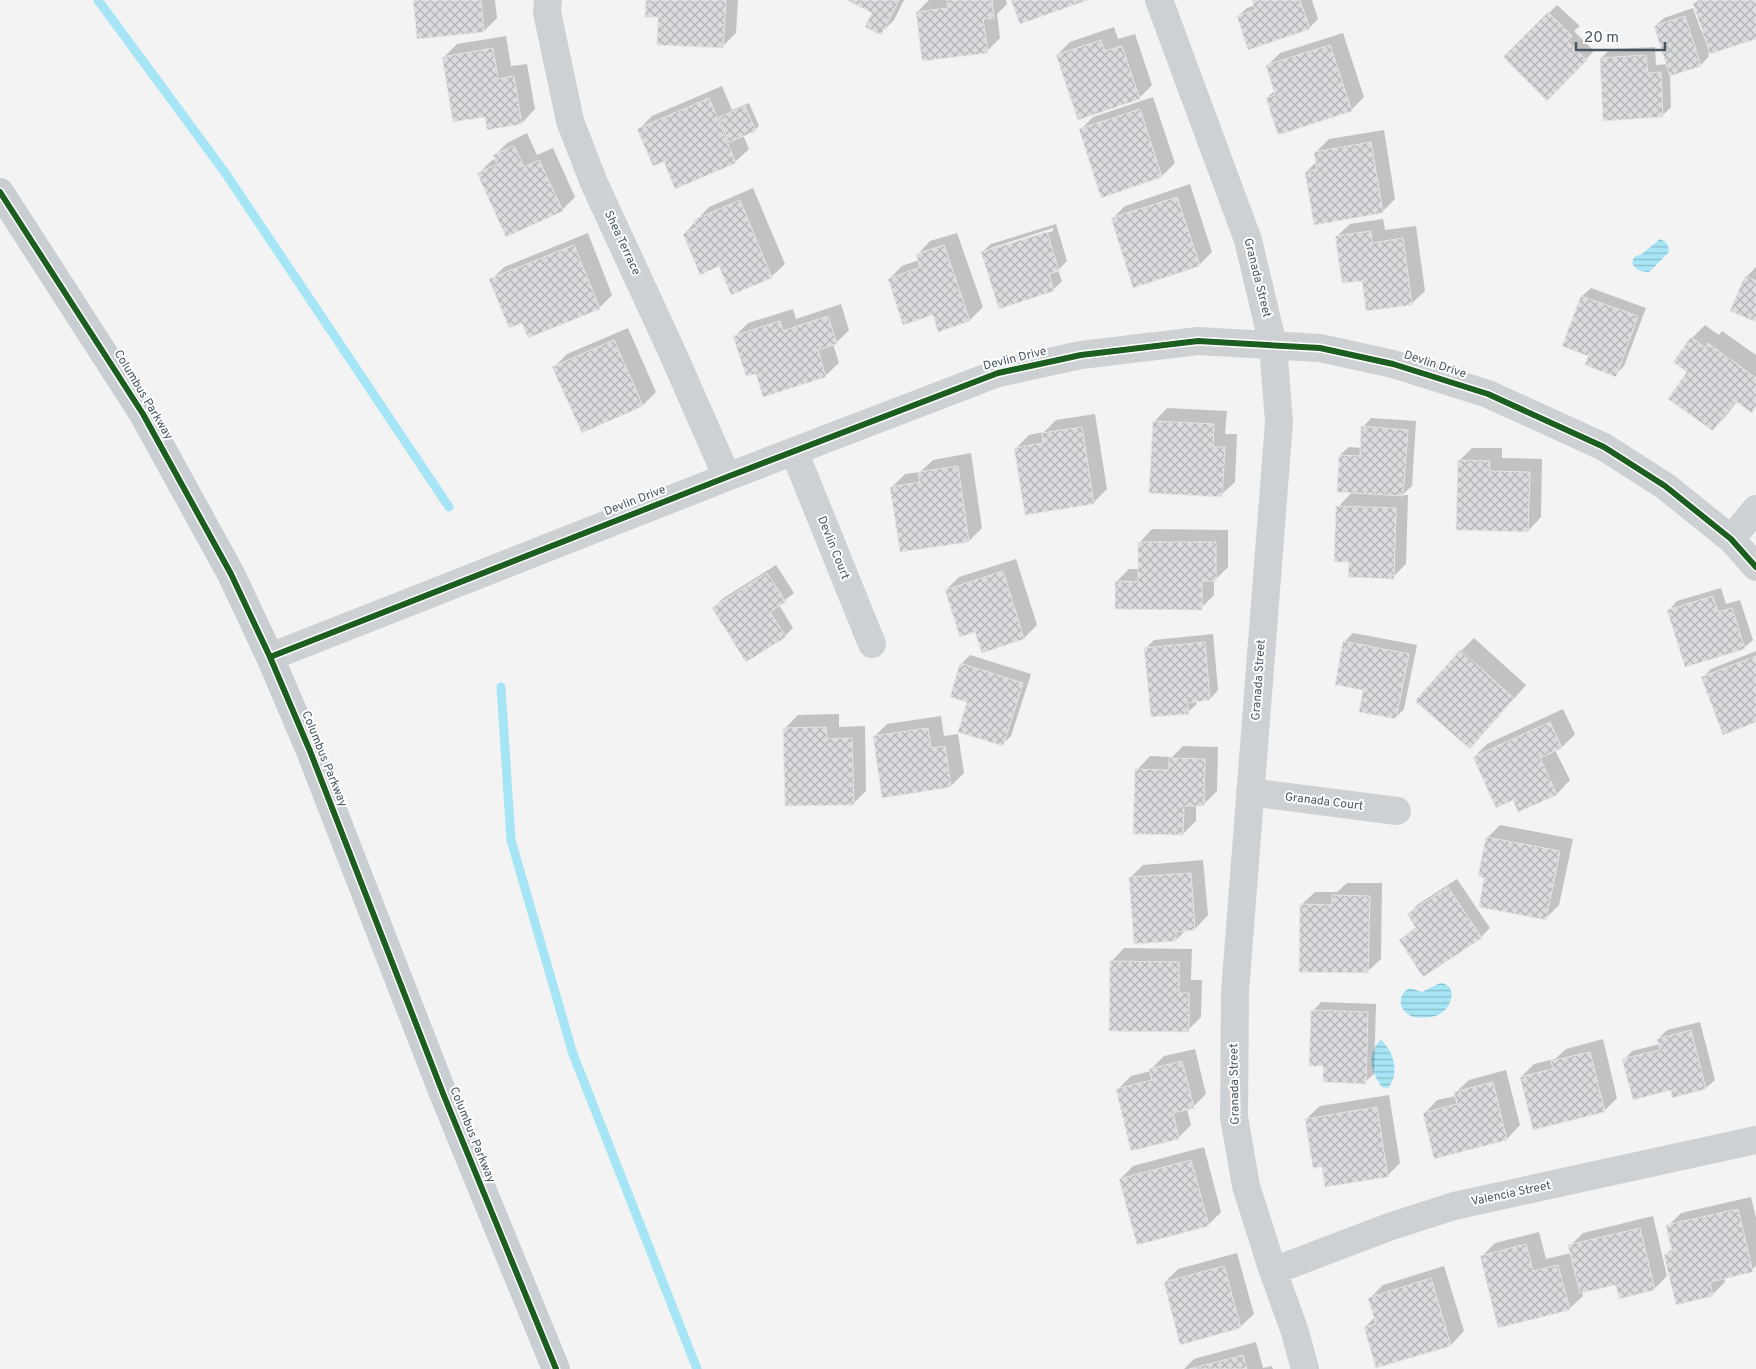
<svg xmlns="http://www.w3.org/2000/svg" width="1756" height="1369" font-family="Overpass,sans-serif">
<style>
.water{fill:url(#water-rules)}
.shadow{fill:#0003;fill-rule:evenodd}
.lines{fill:none;stroke-linecap:round;stroke-linejoin:round}
.stream{stroke:#a6e5f6;stroke-width:9}
.building{fill:url(#building-cross-hatch);stroke:#e4e5e6}
.street{stroke:#ced1d4;stroke-width:28}
.primary{stroke:#c9ced2;stroke-width:28}
.cycleway-casing{stroke:#fff;stroke-width:9}
.cycleway{stroke:#1b5e20;stroke-width:6}
.labels{text-anchor:middle;dominant-baseline:central;stroke-width:4;stroke-linejoin:round;paint-order:stroke}
.street-label{font-size:12px;fill:#475562;stroke:#fff}
</style>
<defs>
<pattern id="water-rules" width="6" height="5" patternUnits="userSpaceOnUse" patternTransform="scale(1.25)"><rect width="6" height="5" fill="#a6e5f6"/><path d="M0 2.5h6" fill="none" stroke="#89bccb"/></pattern>
<pattern id="building-cross-hatch" width="8" height="8" patternUnits="userSpaceOnUse" patternTransform="scale(1.25)"><rect width="8" height="8" fill="#dadbdd"/><path d="M0 0l8 8M0 8l8-8" fill="none" stroke="#b3b4b7"/></pattern>
</defs>
<rect width="100%" height="100%" fill="#f3f3f3"/>
<!-- water -->
<path class="water" d="M1660 239C1667 242 1669 245 1669 252L1649 272C1641 272 1636 270 1632 263L1634 257 1642 254Z
M1440 983C1461 985 1450 1013 1435 1016 1429 1018 1416 1018 1411 1016 1398 1010 1397 994 1410 988L1422 992Z
M1381 1040C1394 1051 1400 1074 1388 1088L1382 1087C1371 1072 1366 1054 1381 1040Z"/>
<!-- shadow -->
<path class="shadow" d="M414 0H495L497 18 484 31Z
M647 0H738L736 33 723 46 660 16Z
M850 0H904L894 20 881 33 874 12Z
M929 0H1006L1007 4 997 14 1000 38 987 51 917 12Z
M1253 0H1312L1318 19 1309 28 1238 16 1247 8 1255 5Z
M1698 0H1756V38L1708 53 1709 56 1701 65 1670 75 1671 107 1662 116 1601 58 1610 49 1655 47 1656 65 1668 64 1655 26 1664 18 1693 8 1701 31 1703 30 1695 3Z
M1557 5 1580 26 1574 31 1594 51 1547 99 1505 57Z
M1114 27 1118 39 1135 34 1152 85 1139 98 1057 55 1070 42Z
M1343 33 1364 97 1351 110 1267 98 1275 90 1267 66 1280 53Z
M506 36 511 66 527 64 535 109 522 123 486 116 444 57 457 44Z
M722 86 732 110 749 103 759 126 755 130 743 135 749 149 735 162 676 187 664 160 639 129 652 116Z
M1153 97 1175 163 1162 176 1080 130 1093 117Z
M1384 130 1395 199 1382 212 1306 172 1317 161 1316 152 1329 139Z
M527 133 537 155 553 148 575 197 562 210 478 174 491 161 495 159 494 156 507 143Z
M1190 184 1212 252 1199 265 1112 219 1125 206Z
M753 188 785 264 771 277 719 265 684 234 709 207Z
M1383 219 1385 230 1416 226 1425 291 1411 304 1363 279 1336 237 1350 224Z
M1056 224 1067 261 1058 270 1062 281 1053 290 982 252 991 244ZM1053 228V231L991 250V248Z
M588 233 612 295 599 308 523 321 491 280 504 267Z
M957 233 983 307 970 320 933 313 889 279 902 266 919 260 917 255 930 241Z
M1756 267V321L1746 277Z
M1591 288 1646 308 1624 366 1616 375 1590 355 1564 345 1582 296Z
M841 304 849 330 836 343 833 344 839 363 825 376 756 372 735 336 748 323 793 309 796 319Z
M1705 325 1719 335 1722 331 1756 355V407L1752 412 1737 401 1726 416 1713 429 1689 372 1675 361 1692 338Z
M628 328 656 392 643 405 554 367 567 354Z
M1167 408 1227 411 1225 434H1237L1235 482 1221 495 1154 422Z
M1095 414 1107 489 1094 502 1016 448 1029 435 1044 432 1056 420Z
M1371 418 1416 421 1412 486 1402 495H1408L1406 564 1393 577 1350 561 1338 507 1353 491 1340 455 1349 447 1362 448 1363 427Z
M1472 448H1502V458L1542 459 1541 517 1528 531 1459 461Z
M971 453 982 528 969 541 892 487 905 474 920 472 933 460Z
M1152 529 1228 530V567L1214 581V595L1201 608 1116 582 1129 569H1139V543Z
M1016 559 1037 625 1024 638 982 651 976 631 946 590 959 577Z
M776 565 794 593 779 605 793 628 785 636 713 608 722 599Z
M1721 588 1726 604 1740 600 1753 640 1744 648 1669 610 1677 601Z
M1353 633 1417 645 1404 709 1395 718 1365 689 1344 642Z
M1213 634 1218 690 1210 699 1196 700 1197 704 1188 712 1145 649 1154 640Z
M1474 638 1526 685 1483 734 1461 651Z
M1756 651V720L1702 678 1711 669Z
M970 655 1031 674 1011 736 1003 744 961 664Z
M1563 709 1575 734 1562 747 1555 750 1570 780 1557 794 1519 810 1514 798 1474 757 1487 744Z
M839 714V727L865 726 866 791 853 804 784 729 798 715Z
M941 716 944 736 958 734 964 773 951 786 874 737 887 724Z
M1183 746 1218 747 1217 791 1203 805H1196V821L1183 834 1137 770 1150 756 1172 757Z
M1500 825 1573 839 1559 905 1546 918 1486 877 1487 838Z
M1203 860 1208 915 1195 929 1186 930 1176 940 1130 878 1143 865Z
M1457 879 1490 928 1481 937 1400 940 1417 926 1409 914 1417 905Z
M1347 883H1382L1381 959 1367 972 1301 905 1315 892H1337Z
M1124 948 1192 949 1191 980H1202L1201 1017 1188 1030 1111 962Z
M1321 1002 1376 1004 1374 1074 1365 1082 1325 1065 1313 1011Z
M1700 1022 1715 1080 1706 1088 1673 1097 1672 1089 1624 1060 1632 1051 1660 1044 1658 1039 1667 1030Z
M1603 1039 1617 1098 1604 1111 1521 1077 1534 1064 1555 1059 1566 1049Z
M1195 1049 1206 1094 1193 1107 1187 1109 1191 1125 1178 1138 1118 1089 1131 1076 1151 1071V1069L1164 1056Z
M1506 1070 1520 1125 1507 1139 1435 1157 1424 1114 1437 1100 1456 1096 1455 1093 1469 1080Z
M1389 1095 1400 1163 1387 1176 1323 1165 1306 1119 1320 1106Z
M1204 1147 1221 1212 1208 1225 1120 1179 1133 1166Z
M1751 1197 1756 1218V1266L1752 1270 1724 1277 1725 1282 1712 1295 1665 1255 1673 1248 1668 1226 1681 1213Z
M1653 1216 1667 1276 1654 1289 1617 1284 1582 1292 1583 1296 1569 1309 1482 1256 1495 1243 1539 1232 1546 1259 1571 1253 1570 1246 1583 1233Z
M1237 1253 1254 1314 1240 1327 1165 1282 1178 1269Z
M1444 1266 1464 1331 1451 1345 1377 1366 1365 1327 1375 1317 1370 1298 1383 1285Z
M1256 1342 1263 1368 1272 1366 1273 1369H1184L1194 1359Z"/>
<g class="lines">
<!-- stream -->
<path class="stream" d="M98 0 226 174 449 507
M501 687 511 840 573 1054 697 1369"/>
</g>
<!-- building -->
<path class="building" d="M413 0H481L484 32 417 39Z
M646 0H726L723 48 657 45 658 17H645Z
M847 0H899L881 35 865 27 872 13Z
M947 0H992L994 18 983 19 988 53 922 61 916 12 948 8Z
M1011 0H1088L1020 24Z
M1252 0H1300L1310 29 1248 50 1237 16 1255 10Z
M1702 0H1756V39L1710 54 1693 3Z
M1548 12 1572 36 1567 41 1587 60 1547 101 1503 57Z
M1685 16 1701 66 1670 76 1654 26Z
M1101 40 1105 51 1122 46 1140 99 1078 120 1056 55Z
M1330 45 1352 111 1278 135 1266 98 1275 95 1266 65Z
M493 48 498 79 514 76 522 124 487 130 485 117 453 122 442 57Z
M1646 55 1648 73 1661 72 1663 117 1603 121 1600 58Z
M709 98 736 163 675 189 664 162 653 166 637 129Z
M745 106 756 131 729 142 719 117Z
M1140 109 1162 177 1101 198 1079 129Z
M1371 142 1383 213 1314 225 1305 172 1317 169 1314 152Z
M514 146 524 167 539 160 563 211 506 237 477 173 497 164 493 155Z
M1177 197 1200 266 1133 288 1111 218Z
M740 200 772 278 731 295 719 266 700 275 683 234 697 227 694 220Z
M1371 231 1372 243 1403 238 1412 305 1366 311 1362 281 1342 283 1335 236Z
M1047 232 1059 271 1049 274 1054 291 999 309 981 252Z
M574 245 600 309 528 338 522 323 509 328 489 279Z
M944 245 970 321 938 332 933 315 903 325 888 279 920 267 916 254Z
M1745 276 1756 281V322L1730 311Z
M1581 296 1638 316 1616 377 1585 365 1588 356 1562 346Z
M828 316 837 344 818 350 826 377 763 397 756 374 746 376 733 336 780 321 783 331Z
M1691 337 1706 348 1708 343 1756 378V407L1752 413 1735 401 1713 431 1668 399 1687 372 1673 362Z
M614 340 643 406 582 433 552 367Z
M1153 421 1214 424 1213 447H1225L1222 497 1149 493Z
M1361 426 1408 430 1403 496 1337 492 1339 455 1360 456Z
M1082 427 1094 504 1025 515 1014 448 1043 443 1042 433Z
M1458 460 1490 461 1489 471 1530 472 1528 532 1456 530Z
M958 466 969 542 900 552 890 487 920 482 918 472Z
M1336 506 1396 508 1394 579 1348 577 1349 562H1334Z
M1138 542H1216V581H1202V610L1115 609V581L1138 582Z
M1003 571 1024 639 982 653 975 632 960 637 945 590Z
M767 573 786 602 770 612 786 637 746 662 712 608Z
M1713 596 1718 612 1732 608 1745 649 1685 667 1667 610Z
M1343 641 1409 654 1396 719 1359 712 1363 690 1335 685Z
M1205 642 1210 700 1187 703 1189 714 1151 717 1144 648Z
M1460 650 1514 698 1470 749 1415 701Z
M1756 656V722L1723 735 1701 677Z
M960 663 1023 683 1003 746 958 732 967 702 950 697Z
M1550 722 1562 748 1540 758 1557 795 1518 812 1513 800 1496 808 1473 757Z
M826 727 827 739 852 738 854 805 785 806 783 728Z
M928 728 931 748 945 746 951 787 882 798 873 736Z
M1169 758 1205 759 1204 806H1184L1183 835 1133 834 1135 769 1169 770Z
M1486 837 1560 851 1546 920 1479 907 1484 878 1478 876Z
M1191 873 1195 930 1176 932V941L1134 944 1129 877Z
M1448 887 1482 938 1423 977 1399 940 1416 928 1407 914Z
M1332 895 1370 896 1368 973 1299 972 1300 904 1332 905Z
M1110 961 1179 962V993H1189V1032L1109 1031Z
M1311 1010 1368 1012 1366 1084 1323 1082V1066H1309Z
M1691 1030 1706 1089 1672 1098 1671 1090 1633 1100 1622 1059 1660 1050 1657 1039Z
M1590 1052 1605 1112 1533 1130 1520 1077 1553 1069 1551 1061Z
M1182 1061 1194 1108 1173 1113 1179 1139 1131 1151 1116 1089 1152 1080 1149 1069Z
M1493 1082 1507 1140 1434 1159 1423 1113 1457 1104 1454 1092Z
M1377 1107 1388 1177 1325 1187 1322 1167 1313 1168 1305 1119Z
M1191 1160 1209 1226 1137 1245 1119 1179Z
M1738 1209 1753 1272 1710 1282 1713 1296 1676 1305 1664 1255 1672 1252 1666 1225Z
M1640 1228 1655 1290 1619 1299 1616 1285 1580 1293 1568 1245Z
M1526 1244 1533 1271 1558 1265 1570 1310 1498 1328 1480 1256Z
M1224 1266 1241 1328 1180 1345 1164 1282Z
M1431 1278 1451 1346 1376 1368 1364 1327 1376 1324 1368 1298Z
M1243 1355 1247 1369H1189Z"/>
<g class="lines">
<!-- street -->
<path class="street" d="M548 0 547 12 570 121 594 183 673 354 727 477
M1159 0 1248 240 1273 345 1279 422 1235 992 1234 1117 1246 1186 1273 1271 1295 1332 1305 1369
M794 451 872 644
M1731 539 1756 509
M270 657 727 477 998 373 1081 355 1198 341 1320 348 1393 364 1488 394 1604 447 1665 486 1731 539 1756 567
M1250 792 1397 811
M1273 1271 1389 1227 1454 1206 1756 1140"/>
<!-- primary -->
<path class="primary" d="M0 192 143 414 231 574 270 657 310 751 444 1096 556 1369"/>
<defs>
<path id="cycleway" d="M0 192 143 414 231 574 270 657 310 751 444 1096 556 1369
M270 657 727 477 998 373 1081 355 1198 341 1320 348 1393 364 1488 394 1604 447 1665 486 1731 539 1756 567"/>
</defs>
<!-- cycleway casing -->
<use href="#cycleway" class="cycleway-casing"/>
<!-- cycleway -->
<use href="#cycleway" class="cycleway"/>
</g>
<g class="labels">
<!-- street labels -->
<g class="street-label">
<text transform="translate(622 243) rotate(65)">Shea Terrace</text>
<text transform="translate(1257 278) rotate(76)">Granada Street</text>
<text transform="translate(1015 359) rotate(-14)">Devlin Drive</text>
<text transform="translate(1435 365) rotate(18)">Devlin Drive</text>
<text transform="translate(143 395) rotate(59)">Columbus Parkway</text>
<text transform="translate(635 501) rotate(-21)">Devlin Drive</text>
<text transform="translate(833 548) rotate(68)">Devlin Court</text>
<text transform="translate(1259 680) rotate(-86)">Granada Street</text>
<text transform="translate(324 759) rotate(68)">Columbus Parkway</text>
<text transform="translate(1324 802) rotate(7)">Granada Court</text>
<text transform="translate(1235 1084) rotate(-91)">Granada Street</text>
<text transform="translate(472 1135) rotate(68)">Columbus Parkway</text>
<text transform="translate(1511 1194) rotate(-12)">Valencia Street</text>
</g>
</g>
<!-- scale -->
<path d="M1576 42v8h89v-8" fill="none" stroke="#475562" stroke-width="2.5"/>
<text x="1584" y="42" font-size="15" fill="#475562" stroke="#ffffff" stroke-width="4" paint-order="stroke">20 m</text>
</svg>
